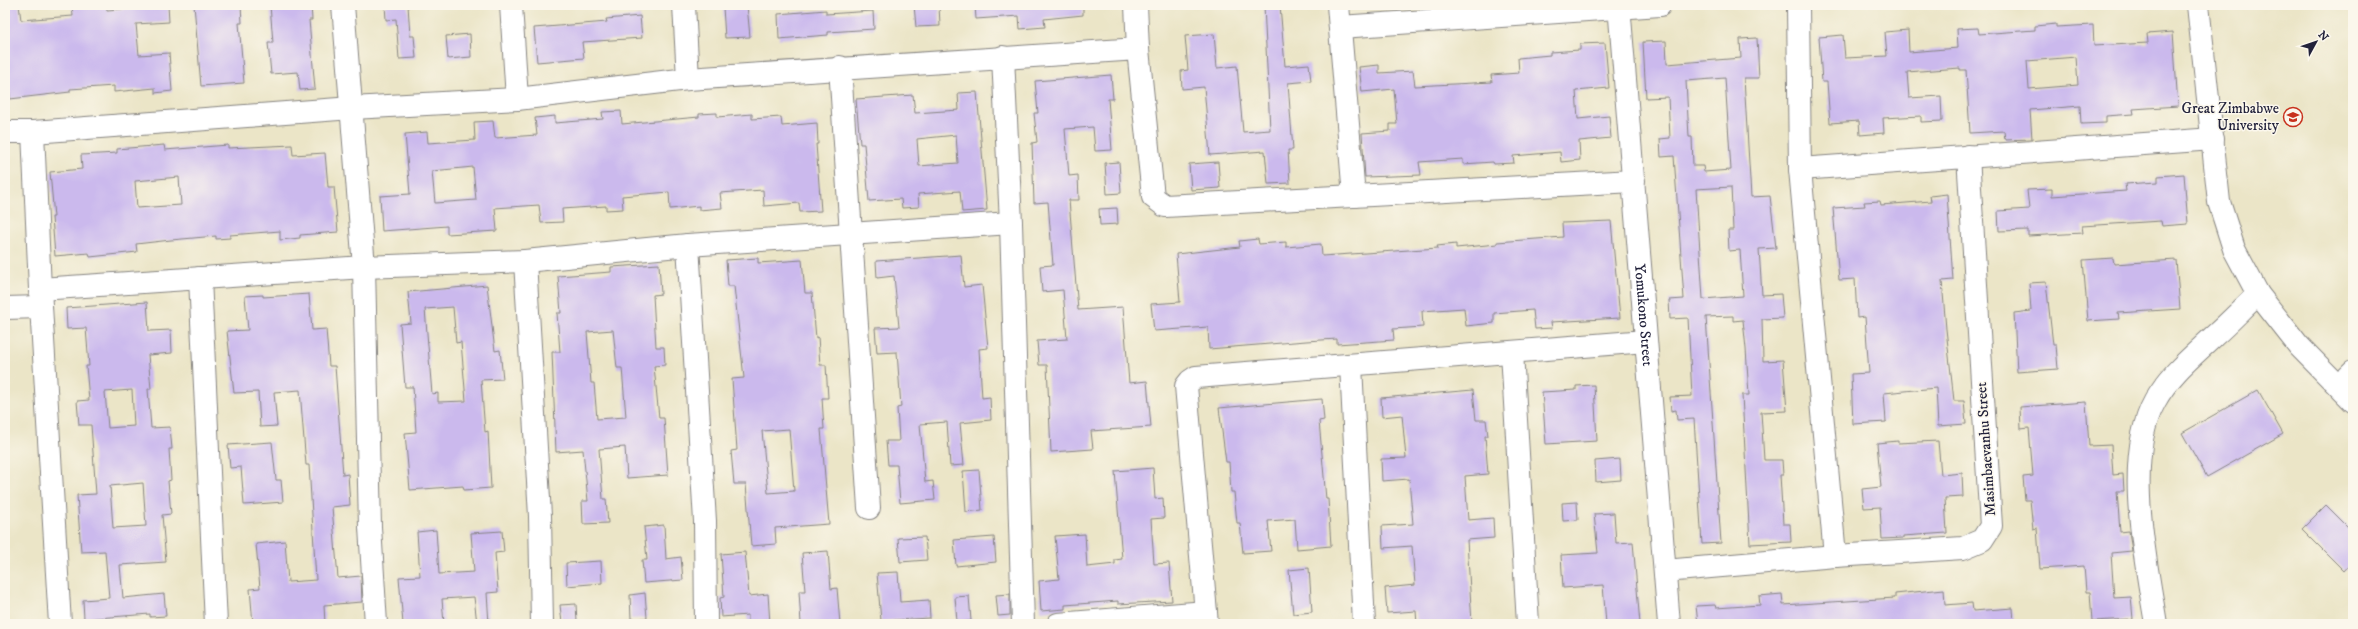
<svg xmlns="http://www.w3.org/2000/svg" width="2358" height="629" font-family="'IM FELL DW Pica',serif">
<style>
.building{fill:#cbb9ed;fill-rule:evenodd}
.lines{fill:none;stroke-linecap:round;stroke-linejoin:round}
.minor-casing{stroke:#868481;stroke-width:24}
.minor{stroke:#fff;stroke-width:22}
.labels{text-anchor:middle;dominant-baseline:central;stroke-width:3;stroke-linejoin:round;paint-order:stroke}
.poi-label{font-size:15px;fill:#22223b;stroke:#fbf7ec;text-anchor:end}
.street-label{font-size:15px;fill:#22223b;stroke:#fbf7ec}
</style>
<rect width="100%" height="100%" fill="#fbf7ec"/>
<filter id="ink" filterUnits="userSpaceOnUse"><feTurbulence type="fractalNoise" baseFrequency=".025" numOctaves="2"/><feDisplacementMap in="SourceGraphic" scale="8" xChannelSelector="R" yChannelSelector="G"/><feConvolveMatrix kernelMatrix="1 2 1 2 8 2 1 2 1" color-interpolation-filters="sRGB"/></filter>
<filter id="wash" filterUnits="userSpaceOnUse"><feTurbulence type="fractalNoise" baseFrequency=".012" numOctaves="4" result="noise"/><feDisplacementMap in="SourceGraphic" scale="16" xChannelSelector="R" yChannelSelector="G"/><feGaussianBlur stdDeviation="0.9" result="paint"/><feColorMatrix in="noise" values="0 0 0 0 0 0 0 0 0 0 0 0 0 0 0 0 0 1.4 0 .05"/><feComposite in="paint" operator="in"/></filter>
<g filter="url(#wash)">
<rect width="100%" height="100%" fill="#ebe5c7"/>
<g id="blocks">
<!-- building -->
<path class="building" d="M19 5 21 20 73 16 72 5H106L107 10 145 7V5H168L169 22 136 24 139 55 169 53 172 91 155 93V88L114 92V86L70 89V92L10 99 5 6Z
M194 5H241L242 23H239L244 83 201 86Z
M270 5H311L312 20H309L315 89 300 90 298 72 271 74 268 43H273Z
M385 5H408L410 36H414L416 58 399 59 396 19 386 20Z
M747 5 750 37 725 38 723 7Z
M914 5H939L940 26 916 27Z
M975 5H1083V15L1044 19 1045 27 1020 29 1019 16 976 19Z
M1264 5H1280L1285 66 1309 64 1311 81 1288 83 1293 150H1288L1290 183 1268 184 1265 151 1210 155 1204 87 1182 89 1181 71 1188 70 1185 36 1214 34 1217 68 1237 66 1243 132 1270 130Z
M826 10V14L873 11 874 29 828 32V35L779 39 778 14Z
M640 16 642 38 582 42 584 58 537 62 534 28 607 22 606 19Z
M2056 24V27L2093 25 2094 46 2148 43 2147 34 2173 32 2178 106 2133 109 2134 114 2106 116V123L2081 124 2080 106 2030 110 2032 139 2005 140 2004 131 1970 133 1966 70H1960V68L1907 72 1909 98 1941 96 1942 121 1921 122V116L1883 118 1884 133 1860 135 1859 121 1830 123 1827 82H1822L1819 37 1843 35 1845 58 1887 56 1885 32 1908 30 1909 52 1958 48 1957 29 1978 28 1979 34 2035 30V26ZM2076 57 2078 85 2029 89 2027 61Z
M470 34 471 57 448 59 446 36Z
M1757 38 1759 78H1744L1751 197 1770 196 1776 248 1759 249 1762 295 1781 294 1783 318 1762 319 1763 361 1783 360 1787 411 1761 412 1764 460H1782L1783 475H1780L1783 524H1790L1791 542 1750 544 1742 395H1749L1746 349 1743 320 1733 321V316L1706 317 1721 543 1702 544 1694 419 1677 420 1676 410 1671 411 1670 397 1692 396 1688 318 1670 319 1669 300 1684 299 1674 156 1661 157 1660 139 1670 138 1668 97 1646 98 1643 42 1666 41 1667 64 1741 58 1740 39ZM1725 78 1731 170 1704 172 1703 166H1693L1692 137H1689L1686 81ZM1731 187 1733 230H1728L1729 251 1740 250 1743 296 1703 299 1696 189Z
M1605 43 1609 88 1576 91 1578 119 1609 116 1611 138 1579 141 1580 160 1561 162 1560 152 1513 156 1514 163 1494 164 1493 162 1463 164V159L1419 162 1421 175 1365 177 1362 133 1390 131V124H1397L1394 89 1362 92 1359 67 1379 65V73L1413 71 1415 86 1492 82 1491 75 1519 73 1518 58 1550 55V52L1580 50V44Z
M1111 75 1113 99H1108L1112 150 1095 151 1093 127 1065 129 1069 176 1078 175 1079 200H1069L1078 310 1123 307 1129 383 1147 381 1151 427 1091 431 1093 449 1051 452 1047 365H1039L1037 341 1067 339 1063 290 1042 292 1040 266 1053 265 1048 202 1034 203 1032 143 1037 142 1034 113H1038L1035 81Z
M977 92 987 210 962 212 960 191 918 194 919 207 902 208 901 199 869 201 864 144H860L856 99 913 95 915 113 959 110 958 93ZM956 135 958 163 919 166 917 139Z
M621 111 622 124 699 117V114L717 113V117L752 114V119L781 117 782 126 817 123 818 144H816L821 211 800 212 799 203 764 206 763 190 720 193 722 208 699 210V206L670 209 669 192 622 196 623 209 606 210V206L562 209 563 222 541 223 539 205 495 208 497 231 447 234V226L382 231 380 196 410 194 405 134 427 132 428 143 475 140 474 122 493 121 495 138 537 135 535 118 555 116V123L603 119 602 112ZM473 167 476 200 435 203 432 171Z
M164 145 165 150 228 145V148L292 145 293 155 325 153 328 187H334L338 232 300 235V238L280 240V231L230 235V238L216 239V236L171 240 136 244 137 252 90 257 89 253 55 256 52 217H54L50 172 82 169 81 155 117 153V149ZM179 177 181 205 137 208 135 181Z
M1119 162 1121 193 1107 194 1105 163Z
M1218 162 1220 188 1191 190 1189 164Z
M2184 174 2188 224 2162 226 2161 221 2082 226 2083 233 2028 236V230L1999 231 1998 211 2029 209 2027 190 2052 189V196L2126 191 2125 184 2158 182V176Z
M1947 194 1953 280 1942 281 1946 329 1954 401H1964L1966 424 1938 426 1936 388 1884 393 1886 422 1853 424 1851 374 1869 373 1865 317 1857 318 1855 279 1839 280 1833 208 1865 206 1864 202 1880 201 1881 205 1931 201 1930 196Z
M1117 208 1118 224 1100 225 1099 209Z
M1611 221 1620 318 1551 322 1552 328 1535 329 1533 310 1494 313V323L1466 326 1464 308 1422 311 1423 327 1393 329 1394 340 1337 344V339L1306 341 1209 349 1208 327 1154 331 1151 304 1180 302 1176 254 1240 247 1239 241 1258 239 1259 244 1286 242V247L1321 244 1322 256 1438 248 1437 246 1456 244V248L1497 244V242L1563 237 1562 223Z
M961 255 964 287 982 285 988 348 979 349 982 398 990 397 991 420 960 423 964 465 950 466 947 422 920 424 925 482 933 481 935 500 900 503 897 465H888L886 441H899L897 408 901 407 897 352 877 353 875 328 899 327 894 276 877 278 876 261Z
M758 258V263L802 260 805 293H812L816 338 818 337 820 365H826L828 398H822L824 429H821L829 524 775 528 776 544 751 546 746 484H734L731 451 737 450 732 379 744 378 734 286H728L726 260ZM789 429 794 491 768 493 762 431Z
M2113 258 2114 264 2176 260 2180 309 2118 313 2119 319 2088 321 2083 260Z
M659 264 661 294 653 295 656 347H664L665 365 654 366 659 418H664L668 475 627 478 625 447 599 449 603 499H606L608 523 583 524 582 501H588L583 450 556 452 552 352H560L557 313H561L558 276 611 272V267ZM613 330 617 368H622L626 417 597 419 594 383H591L587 332Z
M2046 282 2053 345H2056L2058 369 2017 372 2014 313 2031 311 2029 283Z
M487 285 495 351 500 350 503 379 481 380 485 432 488 431 491 488 464 490 463 486 410 490 405 433 416 432 413 387H405L400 324 411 323 408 292ZM453 307 456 343 461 342 466 401 438 402V393L432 394 425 309Z
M309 294 312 330 326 329 329 366H335L343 475 348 474 350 505 332 507 338 578 361 576 362 602 324 605 325 624H253L250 589 260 588 256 544 285 541 288 582 316 580 309 465H306L300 390 274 392 277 426 260 427 258 392 234 393 227 331 248 330 245 296 263 295V297Z
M147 302 149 331 171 330 172 353 148 355 151 389H148L151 428 170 427 172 449H169L171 480 168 481 171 514 162 515 166 562 120 565 123 598 164 594 166 616 150 617V614L84 619 83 600 109 598 105 551 81 552 77 495 96 494 91 425H79L77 401 89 400 86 366H89L86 328 67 329 66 308ZM132 390 134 426 108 428 105 392ZM143 483 146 526 113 528 110 486Z
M1594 385 1597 441 1546 444 1542 392 1576 390V386Z
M1473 390 1476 420H1486L1488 436H1485L1488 474 1465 476 1468 520 1493 518 1494 538 1467 540 1472 624H1417L1416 611 1387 613 1385 588 1415 585 1412 546 1383 548 1382 526 1413 524 1409 479 1382 481 1381 459 1406 458 1402 415 1382 417 1381 398Z
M2258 390 2283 434 2207 477 2182 433Z
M1322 399 1324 420 1319 421 1326 499H1328L1331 546 1297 549 1295 519 1268 521 1271 551 1243 553 1240 523H1237L1234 492H1231L1229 462H1226L1219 408Z
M2086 402 2089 446 2111 445 2113 475 2123 474 2124 491H2117L2120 532 2129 531 2132 551 2111 553 2114 598 2131 597 2133 619 2092 621 2090 592H2086L2084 566 2040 569 2037 528 2033 529 2030 500H2025L2023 477 2033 476 2029 428 2021 429 2020 407Z
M1898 441V443L1938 441 1941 475 1962 473 1963 497 1945 498 1947 533 1903 536V538L1882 539 1880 507 1864 508 1862 489 1881 487 1877 443Z
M272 442 276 480H281L283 502 244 505 241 467 230 468 228 445Z
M1620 459 1621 480 1596 482 1595 461Z
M1153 468 1155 499 1163 498 1164 518 1151 519 1154 564 1169 563 1172 601 1118 604V601L1065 605V609L1041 611 1039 581 1059 579 1055 536 1085 534 1087 567 1115 564V560L1122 559 1115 471Z
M979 470 982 510 966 512 963 471Z
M1577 502 1578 520 1563 521 1562 503Z
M2326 505 2353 532V561L2344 571 2302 529Z
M1614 513 1616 543 1633 542 1640 624H1606L1603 585 1563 588 1561 555 1598 553 1594 514Z
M664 525 666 559 681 557 683 580 644 583 642 560H647L644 527Z
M436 530 439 574 474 572 471 533 502 531 504 552 495 553 498 592 487 593 489 624H477L474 597 442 599 444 624H403L399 577 420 576 417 532Z
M925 537 927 560 900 562 898 538Z
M994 537 996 562 956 566 954 540Z
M828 551 831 589 837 588 840 624H801L799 591H805L802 553Z
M745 552 749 596 768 594 770 624H748V615L721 617 720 598 724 597 721 554Z
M601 561 602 583 567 586 566 563Z
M1309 568 1312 612 1293 614 1289 570Z
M898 572 900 602 929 600 930 618 881 621 877 573Z
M1944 589 1945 605 1972 603 1973 611 2013 608 2014 624H1698L1696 606 1715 605 1716 608 1760 605 1759 596 1782 594 1783 605 1895 598V594Z
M645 593 647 618 631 619 630 595Z
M1010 594V615L998 616 996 595Z
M969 596 971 621 957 622 955 597Z
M576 604 577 622 562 623 560 605Z"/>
</g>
</g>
<g filter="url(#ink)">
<use href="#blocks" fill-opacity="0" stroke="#868481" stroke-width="1"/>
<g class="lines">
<defs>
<g id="minor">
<path d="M343 5 364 267 370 527 376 624"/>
<path d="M511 5 517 99"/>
<path d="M684 5 688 79"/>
<path d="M1136 5 1138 49"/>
<path d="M1338 5 1354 196"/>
<path id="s1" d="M1619 5 1669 624"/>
<path d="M1798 5 1800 169 1835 556"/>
<path d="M2198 5 2219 202 2234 249 2258 294 2299 346 2353 401"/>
<path d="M1340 27 1660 5"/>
<path d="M1003 57 1011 223 1023 624"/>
<path d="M840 67 869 508"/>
<path d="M5 132H33L352 108 517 99 688 79 1138 49 1153 197 1165 206 1634 181"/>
<path d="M33 132 40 289 60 624"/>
<path d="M1800 169 2213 139"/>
<path d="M688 245 705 521 706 624"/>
<path d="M525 261 540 516 542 624"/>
<path d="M200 278 216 624"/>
<path d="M40 289 364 267 525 261 688 245 1011 223"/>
<path d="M5 308 41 307"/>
<path d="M1512 352 1528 624"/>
<path d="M1351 365 1364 624"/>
<path d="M2339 386 2353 372"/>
<path d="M1665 571 1835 556 1963 548 1982 540 1991 526 1968 156"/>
<path d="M1058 624 1206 612"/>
<path d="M1207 624 1186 386 1190 381 1196 377 1646 341"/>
<path d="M2156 624C2146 561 2123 458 2155 401 2169 375 2193 356 2214 336 2229 323 2243 308 2258 294"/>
</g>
</defs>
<!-- minor casing -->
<use href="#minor" class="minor-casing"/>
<!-- minor -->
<use href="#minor" class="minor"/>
</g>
</g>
<!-- icons -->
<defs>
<symbol id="university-ring" viewBox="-11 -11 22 22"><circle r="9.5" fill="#fbf7ec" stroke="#c8321e" stroke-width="1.5"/><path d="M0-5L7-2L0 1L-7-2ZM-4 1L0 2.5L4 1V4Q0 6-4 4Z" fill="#c8321e"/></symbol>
</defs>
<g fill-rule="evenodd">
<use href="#university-ring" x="2282" y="106" width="22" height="22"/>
</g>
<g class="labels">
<!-- poi labels -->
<g class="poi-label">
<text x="2279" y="108">Great Zimbabwe<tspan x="2279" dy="17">University</tspan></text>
</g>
<!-- street labels -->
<g class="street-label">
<text stroke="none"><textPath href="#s1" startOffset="311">Yomukono Street</textPath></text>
<text transform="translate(1986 449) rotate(-94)">Masimbaevanhu Street</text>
</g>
</g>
<!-- margin -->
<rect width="2358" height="629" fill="none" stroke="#fbf7ec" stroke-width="20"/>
<!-- north arrow -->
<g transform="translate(2316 42) rotate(50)" stroke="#fbf7ec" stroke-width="3" paint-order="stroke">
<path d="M0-3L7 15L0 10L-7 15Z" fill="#22223b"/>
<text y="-6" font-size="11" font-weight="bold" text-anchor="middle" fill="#22223b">N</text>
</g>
</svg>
